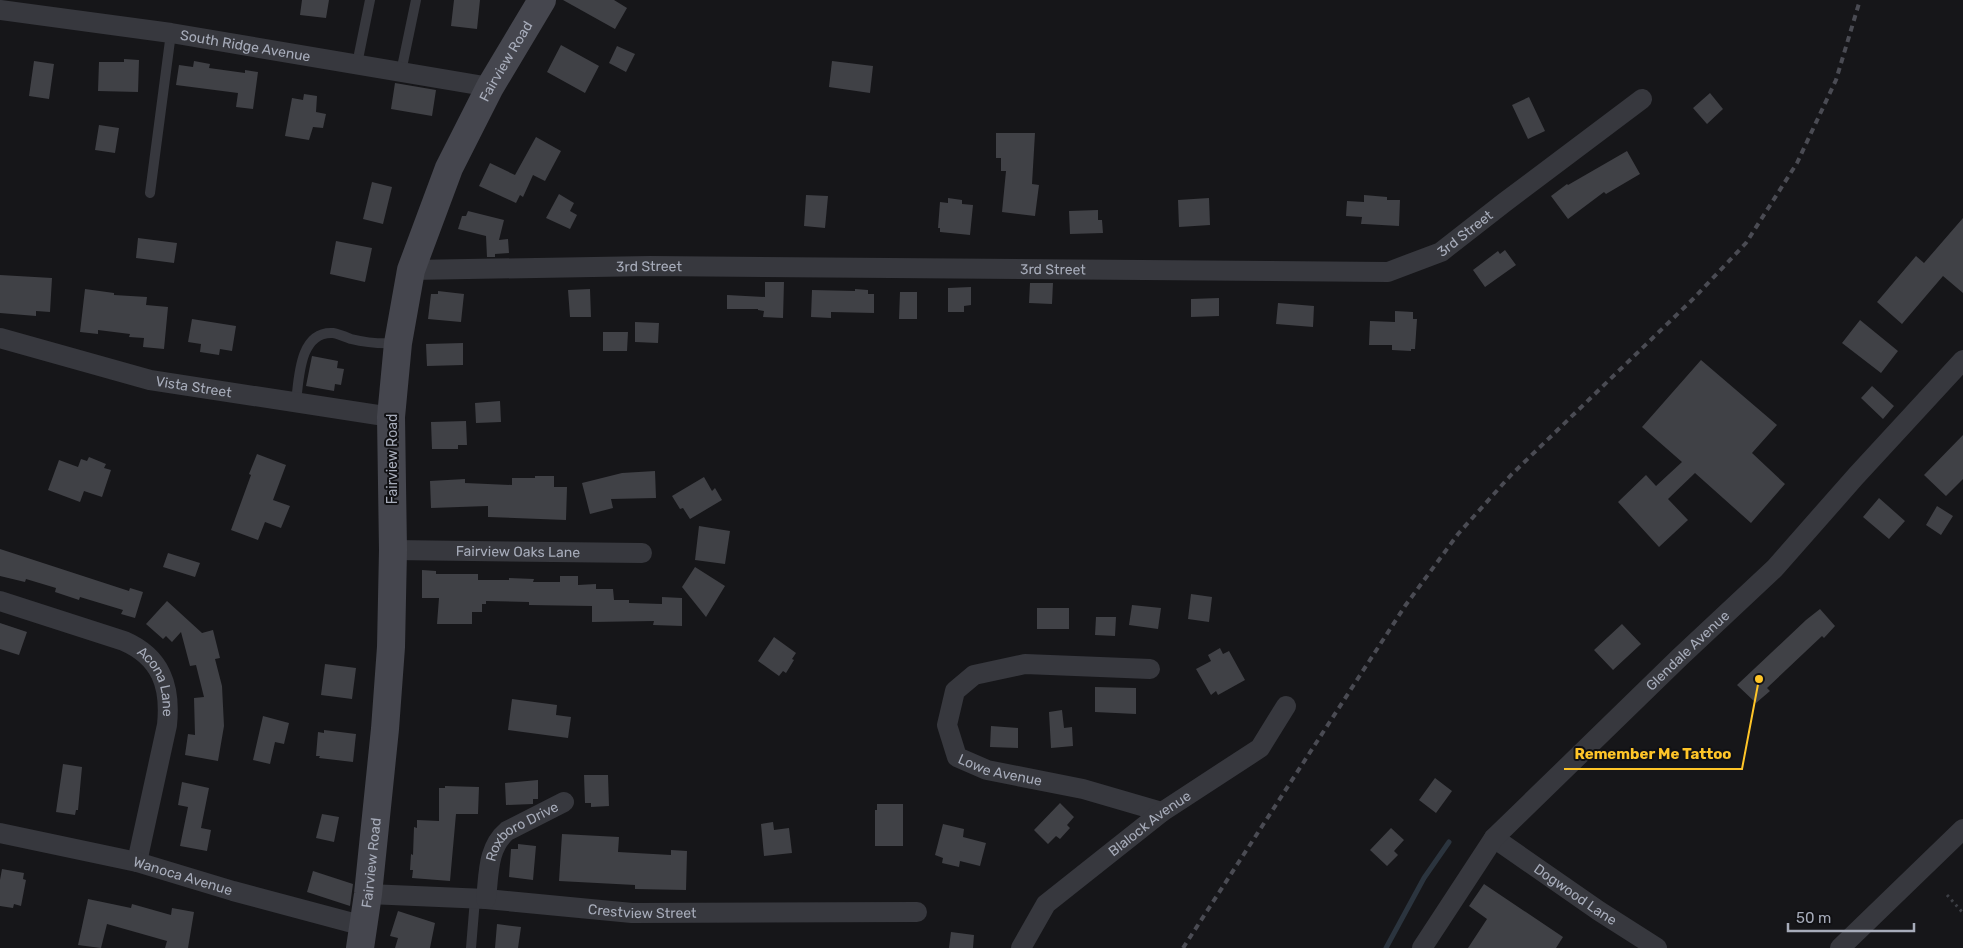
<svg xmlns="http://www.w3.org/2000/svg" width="1963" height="948" font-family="Rubik,sans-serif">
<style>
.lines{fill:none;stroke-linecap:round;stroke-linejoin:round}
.stream{stroke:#2b343e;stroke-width:5}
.building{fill:#404146}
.path{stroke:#3d3f45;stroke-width:3;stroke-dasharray:2.5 4;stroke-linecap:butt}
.service{stroke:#37383e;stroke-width:10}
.minor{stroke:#37383e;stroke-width:20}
.secondary{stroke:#45464e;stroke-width:28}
.rail{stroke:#4a4b53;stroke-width:4;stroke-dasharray:6 5;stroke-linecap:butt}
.labels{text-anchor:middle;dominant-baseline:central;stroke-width:4;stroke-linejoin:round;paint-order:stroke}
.street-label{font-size:14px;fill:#a7acba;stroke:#111114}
.leader{fill:none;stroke:#ffc528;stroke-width:2}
.callout-dot{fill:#ffc528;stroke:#111114;stroke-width:2}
.callout-label{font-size:15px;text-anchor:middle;font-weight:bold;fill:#ffc528;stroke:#111114;stroke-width:4;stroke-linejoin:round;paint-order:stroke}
</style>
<rect width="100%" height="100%" fill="#161619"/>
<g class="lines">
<!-- stream -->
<path class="stream" d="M1386 948 1424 878 1449 842"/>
</g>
<!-- building -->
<path class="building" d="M302 0H329L326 18 300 15Z
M454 0H480L477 29 451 26Z
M563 0H614L627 8 615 29Z
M561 45 599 66 585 93 547 72Z
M617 46 635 54 626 72 609 63Z
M124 59 139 60 138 92 98 91 99 62H124Z
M34 61 54 64 49 99 29 96Z
M194 61 210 64 209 68 245 73V70L258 72 253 109 236 107 238 93 176 85 179 65 193 67Z
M832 61 873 66 870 93 829 87Z
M395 83 436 90 432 116 391 109Z
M1710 93 1723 109 1707 124 1693 108Z
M304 94 317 96 316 112 326 114 323 128 313 127 309 140 285 136 292 98 303 100Z
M1529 97 1545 131 1528 139 1512 105Z
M99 125 119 128 115 153 95 150Z
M996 133H1035L1032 184 1039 185 1035 216 1002 212 1006 171H1001V158H996Z
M536 137 561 151 545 181 533 175 523 197 520 195 516 203 479 186 490 163 515 175Z
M1627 151 1640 174 1606 194 1604 192 1568 219 1551 196 1567 184 1568 185Z
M372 182 392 187 383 224 363 219Z
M559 194 574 203 570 211 577 215 570 229 546 218Z
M806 195 828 196 825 228 804 226Z
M1364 195 1387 197V200H1400L1399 226 1364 224H1361L1362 217 1346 216 1347 201 1364 202Z
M948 198 962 200V204L973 205 970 235 940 232V228H938L940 202 948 203Z
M1209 198 1210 225 1179 227 1178 200Z
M1098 210V220H1102L1103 233 1070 234 1069 211Z
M468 211 504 220 499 240 508 239 509 253 495 254V257H487L486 236 458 229 462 216H466Z
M1963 218V293L1943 276 1902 324 1877 302 1916 256 1924 263Z
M138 238 177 243 174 263 136 258Z
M336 241 372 248 365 282 330 274Z
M1505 250 1516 265 1485 287 1473 270 1498 251 1500 254Z
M0 275 52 278 50 312 36 311V316L0 313Z
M765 282H784L783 318 763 317 764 311 758 310V309H727V295L765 297Z
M1030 283H1053L1052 304 1029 303Z
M971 287V305L964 306V312H948V288Z
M85 289 114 293V295L147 297 146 305 168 307 164 349 143 347 144 338 129 337 130 334 98 330V334L80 332Z
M590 289 591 317H570L568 290Z
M855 289 868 290V294H874V313L831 312V318L811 317 812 290 855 291Z
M438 291 464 294 461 322 428 319 431 294H438Z
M900 292H917V319H899Z
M1219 298V316L1191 317V299Z
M1278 303 1314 306 1313 327 1276 324Z
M1395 311 1413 312V319H1417L1415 349H1411V351L1392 350V345H1369L1370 321 1395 322Z
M192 319 236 326 232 351 220 349 219 355 200 352 201 344 188 342Z
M1860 320 1898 351 1881 373 1842 343Z
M635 322 659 323 658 343 635 342Z
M603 332H628L627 351H603Z
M463 343V365L427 366 426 344Z
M312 356 338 361 337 368 344 369 341 385 335 384 334 391 306 386Z
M1701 360 1777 425 1752 453 1785 484 1751 523 1695 473 1668 499 1688 520 1659 547 1618 502 1646 475 1656 486 1682 462 1642 427Z
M1872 386 1894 406 1883 419 1861 398Z
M500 401 501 422 476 423 475 403Z
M466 421 467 445H458V449H432L431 422Z
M1963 435V479L1946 496 1924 475Z
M257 454 286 465 273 500 290 506 281 528 265 522 258 540 231 530 251 475 249 474Z
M89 457 106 464 104 468 111 470 102 497 84 491 80 502 48 490 59 460 78 467 81 459 87 461Z
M655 471 656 498 611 499 613 508 590 514 582 483 622 473Z
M535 476H554V487H567L566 520 488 517V506L431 508 430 481 465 479V483L512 485V478H535Z
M704 477 712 491 715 488 722 500 690 519 683 508 680 509 672 496Z
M1879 498 1905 521 1889 539 1863 517Z
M1937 506 1953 516 1941 535 1926 525Z
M699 526 730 531 725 564 695 560Z
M0 549 129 591 130 588 143 592 135 618 121 614 123 610 80 597 79 600 55 592 56 588 26 579 25 582 0 576Z
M168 553 200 563 195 577 163 567Z
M695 567 725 586 706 617 682 587Z
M422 570 436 571V574H478V580H509V578L534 579 533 582H560V576H578V585L596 584V589H613L614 600H629V603L662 604V597L682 598V626L653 625 654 621 592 622V606L529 605V602L486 601V604H482V612H472V624H437L439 598H422Z
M1191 594 1212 597 1209 622 1188 619Z
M167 601 202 633 213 630 220 658 215 659 222 686 224 726 218 761 185 755 188 734 195 735 194 698 204 697 196 665 190 666 181 632 172 642 166 636 163 639 146 624Z
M1132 605 1161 608 1158 629 1129 625Z
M1037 608H1069V629H1037Z
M1820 609 1835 626 1824 638 1822 636 1767 688 1770 691 1756 703 1737 685 1806 620Z
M1096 617H1116L1115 636 1095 635Z
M0 623 27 632 19 655 0 649Z
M1622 624 1641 644 1613 670 1594 650Z
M774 637 796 653 792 659 794 660 786 673 783 671 779 676 758 661Z
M1220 648 1223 654 1229 651 1245 680 1218 695 1216 691 1211 695 1196 669 1211 661 1208 655Z
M325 664 356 668 352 699 321 695Z
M1095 687 1136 688V714L1095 712Z
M512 699 557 705 556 715 571 717 568 738 508 730Z
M1062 710 1064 728 1072 727 1073 746 1051 748 1049 712Z
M263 716 289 723 284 744 275 742 270 764 253 760Z
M991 726 1018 728V748L990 747Z
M324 730 356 734 353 762 319 758 320 756H316L318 732 324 733Z
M63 764 82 767 78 810H76L75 815 56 812Z
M584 775H608L609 806 591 807V803H585Z
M1435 778 1452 791 1436 813 1419 800Z
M538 780V799H533V804L506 805 505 783Z
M182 782 209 788 201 828 211 830 207 851 180 846 188 807 178 805Z
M445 786 479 787 478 814H456L450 881 412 878 413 870H410L411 854 413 855 414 827 417 828V820L439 821V788H445Z
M1060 803 1074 817 1067 825 1070 828 1060 839 1056 836 1048 844 1034 830Z
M877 804H903V846H875V810H877Z
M322 814 339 817 334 842 316 838Z
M773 822 774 830 789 828 792 853 764 856 761 824Z
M943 824 964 829 963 837 986 843 980 866 960 861 959 867 942 863 943 858 935 855Z
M1391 828 1404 840 1394 851 1398 855 1387 866 1370 850Z
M562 834 619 837 618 852 671 855V850L687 851 686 890 635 889V885L559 881Z
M518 844 536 846 533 880 509 877 511 849H518Z
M2 869 24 873 23 879 26 880 21 906 14 904 13 908 0 906V880Z
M313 871 353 884 350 906 307 892Z
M1484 884 1563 937 1556 948H1468L1487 919 1469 906Z
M88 899 131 908 132 904 171 915 172 908 194 912 188 948H165L167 941 107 924 101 948 78 945Z
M398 911 435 923 430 948H395L398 938 390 936Z
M497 924 521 927 518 948H495Z
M951 932 974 935 973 948H949Z"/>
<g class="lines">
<!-- path -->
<path class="path" d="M1947 895 1963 913"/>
<!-- service -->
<path class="service" d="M357 64 370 0
M401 72 416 0
M150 193 171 33
M296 402C299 379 299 331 333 333 339 334 346 337 351 339 367 343 381 344 397 343
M471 948 475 899"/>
<!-- minor -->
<g class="minor">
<path id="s1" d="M0 10 171 33 490 87"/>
<path id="s2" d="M411 270 650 266 1388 272 1441 252 1505 202 1642 99"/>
<path id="s3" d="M0 338 150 380 391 417"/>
<path id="s4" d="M393 550 642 553"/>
<path id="s5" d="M0 601 124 641C161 657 171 686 167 725L137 862"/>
<path id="s6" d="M1150 669 1025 664 974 675 955 691 947 725 957 757 987 770 1083 789 1162 812"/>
<path id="s7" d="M0 833 137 862 233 891 364 926"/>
<path id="s8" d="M1494 838 1599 911 1657 948"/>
<path id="s9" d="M368 894 486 899 632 913 917 912"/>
<path id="s10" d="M486 899C489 875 487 848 507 831L564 802"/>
<path id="s11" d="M1021 948 1046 904 1162 812 1260 748 1286 706"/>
<path id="s12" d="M1422 948 1494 838 1680 657 1775 568 1856 476 1963 360"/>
<path d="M1840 948 1963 829"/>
</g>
<!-- secondary -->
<path class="secondary" id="s13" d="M360 948 368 894 385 729 391 647 393 550 391 417 398 343 411 270 449 168 490 87 542 0"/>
<!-- rail -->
<path class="rail" d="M1183 948 1405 606 1458 534 1511 475 1693 299 1746 243 1797 163 1836 80 1860 0"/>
</g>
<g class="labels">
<!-- street labels -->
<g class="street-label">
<text stroke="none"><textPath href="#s1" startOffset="248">South Ridge Avenue</textPath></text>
<text stroke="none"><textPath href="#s13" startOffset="911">Fairview Road</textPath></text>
<text stroke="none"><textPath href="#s2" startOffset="1064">3rd Street</textPath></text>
<text stroke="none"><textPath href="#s2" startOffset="238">3rd Street</textPath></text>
<text stroke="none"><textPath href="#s2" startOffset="642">3rd Street</textPath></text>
<text stroke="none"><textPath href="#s3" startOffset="200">Vista Street</textPath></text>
<text transform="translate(392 459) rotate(-90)">Fairview Road</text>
<text stroke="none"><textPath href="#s4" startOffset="125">Fairview Oaks Lane</textPath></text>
<text stroke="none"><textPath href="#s12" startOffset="401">Glendale Avenue</textPath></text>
<text stroke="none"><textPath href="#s5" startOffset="186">Acona Lane</textPath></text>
<text stroke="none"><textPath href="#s6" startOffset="316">Lowe Avenue</textPath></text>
<text stroke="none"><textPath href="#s11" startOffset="182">Blalock Avenue</textPath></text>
<text stroke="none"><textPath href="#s10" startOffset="84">Roxboro Drive</textPath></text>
<text stroke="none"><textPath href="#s13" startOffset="86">Fairview Road</textPath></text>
<text stroke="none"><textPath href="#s7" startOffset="188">Wanoca Avenue</textPath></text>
<text stroke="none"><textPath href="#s8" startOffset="99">Dogwood Lane</textPath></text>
<text stroke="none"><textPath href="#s9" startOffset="275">Crestview Street</textPath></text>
</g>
</g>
<!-- callouts -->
<path class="leader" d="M1759 679L1742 769H1564"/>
<circle class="callout-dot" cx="1759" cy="679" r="5"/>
<g class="callout-label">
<text x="1653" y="759">Remember Me Tattoo</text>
</g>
<!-- scale -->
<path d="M1788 923v8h126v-8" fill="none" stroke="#a7acba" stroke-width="2.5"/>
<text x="1796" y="923" font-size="15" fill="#a7acba" stroke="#111114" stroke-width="4" paint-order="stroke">50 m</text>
</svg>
